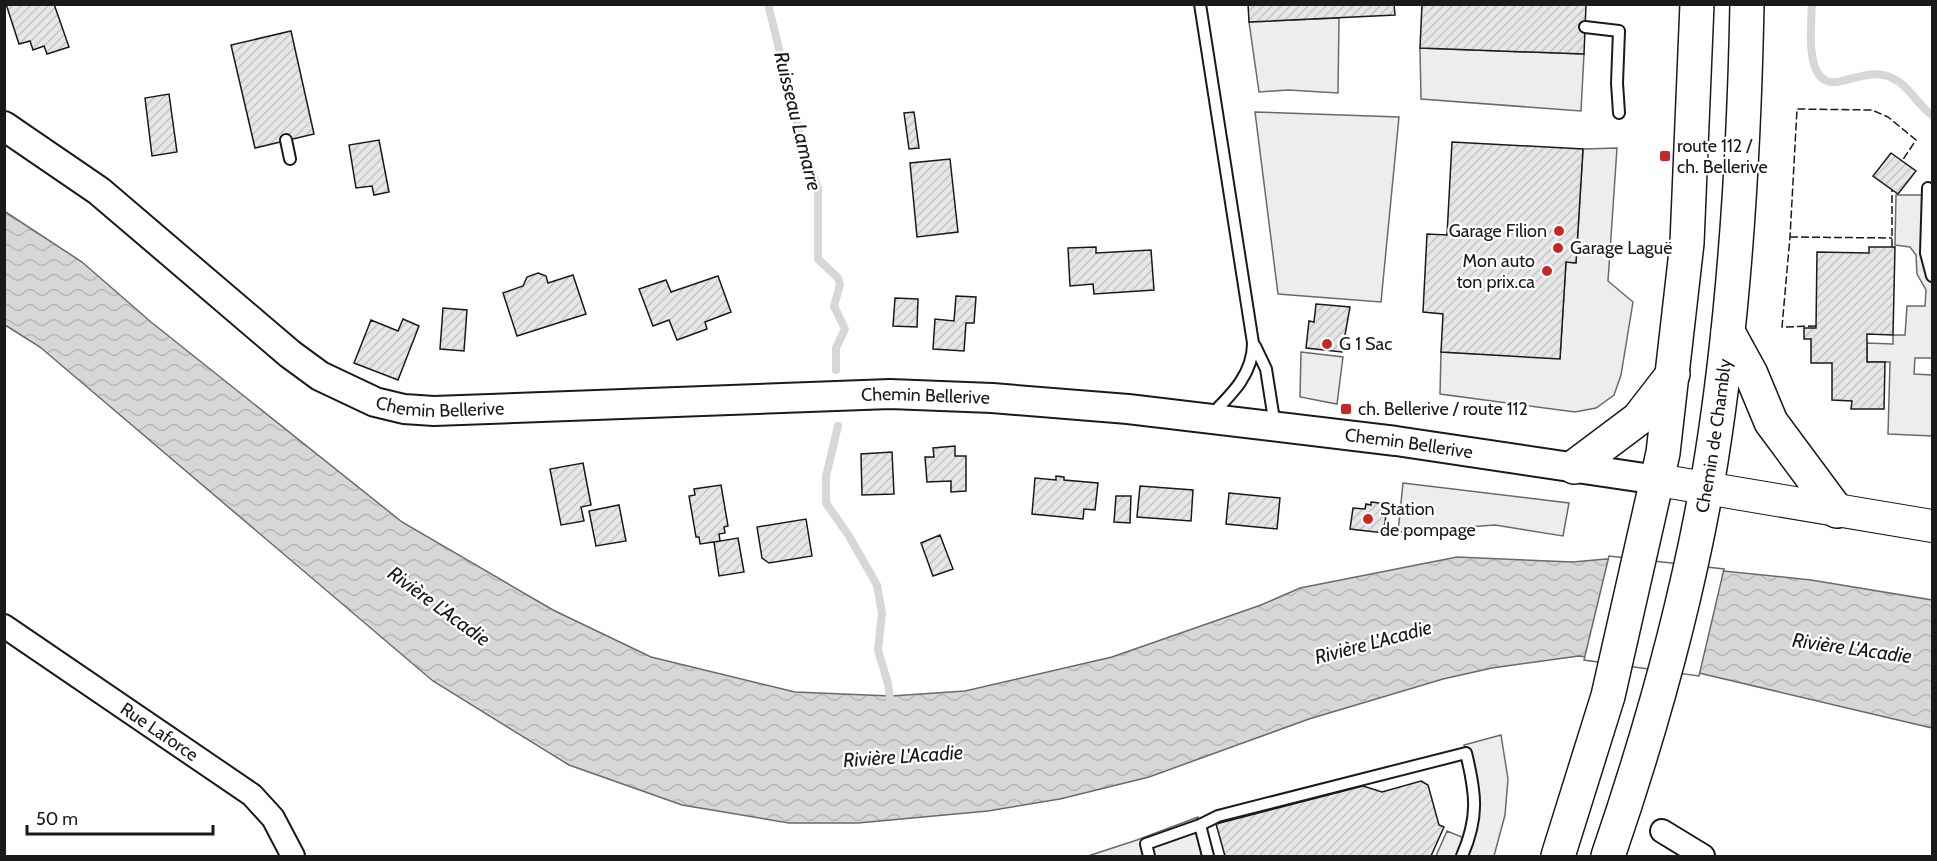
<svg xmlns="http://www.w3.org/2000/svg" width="1937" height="861" font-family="Cabin,sans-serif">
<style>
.built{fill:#ededed;stroke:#6a6a6a;stroke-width:1.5}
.water{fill:url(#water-waves);stroke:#6a6a6a;stroke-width:1.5}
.pier{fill:#fff;stroke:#6a6a6a;stroke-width:1.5}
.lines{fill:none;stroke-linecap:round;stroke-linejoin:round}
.stream{stroke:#d7d7d7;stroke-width:8}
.building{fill:url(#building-hatch);stroke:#1a1a1a;stroke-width:1.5}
.service-casing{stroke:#1a1a1a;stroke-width:14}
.minor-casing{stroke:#1a1a1a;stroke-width:26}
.tertiary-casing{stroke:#1a1a1a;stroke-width:32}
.secondary-casing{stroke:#1a1a1a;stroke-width:34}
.primary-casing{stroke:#1a1a1a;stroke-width:36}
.service{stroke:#fff;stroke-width:10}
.minor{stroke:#fff;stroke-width:22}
.tertiary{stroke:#fff;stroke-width:28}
.secondary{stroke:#fff;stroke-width:32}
.primary{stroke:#fff;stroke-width:33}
.fence{stroke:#1a1a1a;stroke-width:1.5;stroke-dasharray:8 3;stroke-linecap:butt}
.poi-dot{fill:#c62828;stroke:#fff;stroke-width:2}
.labels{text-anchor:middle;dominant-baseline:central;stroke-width:4.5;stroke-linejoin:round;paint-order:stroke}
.poi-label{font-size:18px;fill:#1a1a1a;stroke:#fff;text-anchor:start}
.street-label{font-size:18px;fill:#1a1a1a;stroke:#fff}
.water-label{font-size:20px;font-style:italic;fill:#1a1a1a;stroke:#fff}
</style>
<defs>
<pattern id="water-waves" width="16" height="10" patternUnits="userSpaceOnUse" patternTransform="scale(1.5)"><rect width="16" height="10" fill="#d7d7d7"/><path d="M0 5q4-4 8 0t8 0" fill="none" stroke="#b8b8b8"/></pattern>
<pattern id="building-hatch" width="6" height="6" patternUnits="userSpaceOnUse" patternTransform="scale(1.5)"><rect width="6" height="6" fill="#e6e6e6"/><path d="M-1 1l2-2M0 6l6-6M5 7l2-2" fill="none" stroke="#c5c5c5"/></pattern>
</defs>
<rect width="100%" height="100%" fill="#fff"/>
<!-- built -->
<path class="built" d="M1339 18 1338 93 1288 90 1259 92 1249 22Z
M1420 48 1584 54 1581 111 1421 99Z
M1255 112 1399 117 1381 302 1278 294Z
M1617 148 1608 281 1633 302 1621 375 1614 395 1596 408 1575 412 1440 394 1441 352 1560 358 1566 262 1576 263 1583 149Z
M1896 195H1928L1927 238H1932V358H1915L1914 374 1932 375V436L1888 434 1890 362H1867V343L1893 344V335H1905L1907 306H1925L1926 290 1917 274 1916 255 1910 247 1895 245Z
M1301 352 1343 357 1337 404 1300 397Z
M1403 483 1569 503 1563 536 1495 525 1398 532Z
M1501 735 1508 779 1505 815 1494 856H1436L1447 831 1469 840 1474 787 1464 745Z
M1198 817 1208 856H1088L1137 840Z"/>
<!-- water -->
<path class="water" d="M4 211 82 262 151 322 402 522 553 610 651 657 795 692 891 696 965 691 1112 657 1261 605 1300 588 1457 557 1573 562 1606 559 1811 580 1932 600V728L1699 673 1579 656 1492 668 1443 679 1309 719 1149 777 1060 799 988 811 858 823H789L682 805 569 765 433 681 40 347 5 325Z"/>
<!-- pier -->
<path class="pier" d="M1609 556 1724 569 1699 676 1584 660Z"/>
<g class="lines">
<!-- stream -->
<path class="stream" d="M768 4 804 152 818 188V259L838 278 840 285 834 306 845 329 836 348V370
M1812 4C1811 27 1803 92 1842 81 1859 77 1875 70 1892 78 1909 85 1917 105 1932 115
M838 426 826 476V503L849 536 877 585 882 613 878 650 888 684 891 705"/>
</g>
<!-- building -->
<path class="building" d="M6 4H54L69 47 47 54 44 46 33 50 30 41 19 44Z
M1248 4H1394L1395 15 1249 22Z
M1422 4 1586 5 1584 54 1420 48Z
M291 31 314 134 255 148 231 45Z
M169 94 177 152 152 156 145 98Z
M914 112 919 148 909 149 904 113Z
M379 140 389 192 374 195 372 186 356 188 349 145Z
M1452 142 1583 149 1576 263 1566 262 1560 359 1441 352 1443 314 1423 312 1427 234 1447 235Z
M1891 153 1916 171 1898 194 1873 176Z
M950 159 958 232 917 237 910 163Z
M1096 247V253L1151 250 1154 290 1094 294 1093 284 1070 286 1068 248Z
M1869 247H1895L1893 335 1867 334V362H1885L1884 409H1851L1852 401 1832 400V363H1811V339H1804V328H1816L1817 252 1869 253Z
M538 273 546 276 548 283 573 275 586 314 517 336 503 293 523 286 527 277Z
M718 276 731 312 705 322 707 329 677 340 669 320 653 326 639 289 666 280 671 292Z
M956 296 976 297 974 323H966L964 351 933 349 935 319 954 321Z
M895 298 918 299 917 327 893 326Z
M1316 304 1350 307 1342 352 1306 348 1309 321 1314 322Z
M443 308 467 310 464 351 440 349Z
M403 319 419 326 398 380 354 363 371 320 398 331Z
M955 446V456H966V491L951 492V481L927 482 925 457H934L933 448Z
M892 452 894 494 862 495 861 454Z
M583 463 591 505 581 507 584 521 561 525 550 469Z
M1056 476 1064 477V480L1098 483 1095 510 1084 509 1083 519 1032 514 1035 478 1056 480Z
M721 485 728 526 724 527 725 533 719 534 720 541 700 544 699 537H696L689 496 695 495 694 489Z
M1140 486 1193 490 1191 521 1137 517Z
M1229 493 1280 498 1277 529 1226 524Z
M1116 496H1131L1130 523 1114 522Z
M1371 502 1387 504 1384 533 1350 529 1353 508 1365 509 1366 504 1371 505Z
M619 505 626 541 596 546 589 511Z
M806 519 812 556 769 563 762 558 757 527Z
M940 535 953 569 933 576 921 543Z
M738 538 744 572 719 576 714 542Z
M1421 781 1428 785 1439 825 1444 827 1431 856H1225L1216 824 1363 786 1382 792Z"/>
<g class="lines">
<defs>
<path id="service" d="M1200 4 1253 343C1253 374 1232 394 1211 415
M1585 27 1619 31 1617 83 1619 113
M286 140 290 159
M1928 188 1926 253 1932 276
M1255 346 1266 369 1275 426
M1200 825 1218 816 1466 753C1476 794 1479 817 1462 856
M1149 856 1146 844 1200 825 1208 856"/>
<g id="minor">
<path id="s1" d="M4 626 252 795 273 818 293 856"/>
<path d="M1662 831 1703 856"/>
</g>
<g id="tertiary">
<path id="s2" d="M4 126 99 191 290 354 320 376 375 402 404 409 434 411 890 394 992 398 1128 409 1396 441 1658 480"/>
</g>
<path id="secondary" d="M1658 480 1932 526"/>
<g id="primary">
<path d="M1728 332 1751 374 1771 422 1837 511"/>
<path d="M1574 467 1638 419 1673 374"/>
<path d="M1558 856 1608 696 1663 453 1687 243 1697 4"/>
<path id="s3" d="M1608 856C1652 728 1689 596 1711 461 1735 311 1744 157 1747 4"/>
</g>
</defs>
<!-- service casing -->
<use href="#service" class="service-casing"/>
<!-- minor casing -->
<use href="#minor" class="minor-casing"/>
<!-- tertiary casing -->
<use href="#tertiary" class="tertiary-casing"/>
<!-- secondary casing -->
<use href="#secondary" class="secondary-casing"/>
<!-- primary casing -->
<use href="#primary" class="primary-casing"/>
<!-- service -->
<use href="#service" class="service"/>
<!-- minor -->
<use href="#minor" class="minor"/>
<!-- tertiary -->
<use href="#tertiary" class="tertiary"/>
<!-- secondary -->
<use href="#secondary" class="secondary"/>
<!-- primary -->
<use href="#primary" class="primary"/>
<!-- fence -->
<path class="fence" d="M1790 237 1892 238
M1892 247V190
M1816 326 1782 327 1790 237 1797 109 1872 110 1888 117 1916 140 1902 161"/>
</g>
<!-- markers -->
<g class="poi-dot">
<rect x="1659" y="150" width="12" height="12" rx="3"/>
<circle cx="1559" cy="231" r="6"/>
<circle cx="1558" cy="248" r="6"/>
<circle cx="1547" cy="271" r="6"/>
<circle cx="1327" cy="344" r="6"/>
<rect x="1340" y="403" width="12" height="12" rx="3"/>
<circle cx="1368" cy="519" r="6"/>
</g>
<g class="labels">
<!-- poi labels -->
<g class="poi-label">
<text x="1677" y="146">route 112 /<tspan x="1677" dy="21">ch. Bellerive</tspan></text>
<text x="1547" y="231" text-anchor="end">Garage Filion</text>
<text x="1570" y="248">Garage Laguë</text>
<text x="1535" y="261" text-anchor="end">Mon auto<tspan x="1535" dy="21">ton prix.ca</tspan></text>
<text x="1339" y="344">G 1 Sac</text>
<text x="1358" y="409">ch. Bellerive / route 112</text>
<text x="1380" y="509">Station<tspan x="1380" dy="21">de pompage</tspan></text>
</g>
<!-- street labels -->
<g class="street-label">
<text stroke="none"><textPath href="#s2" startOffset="1016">Chemin Bellerive</textPath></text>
<text stroke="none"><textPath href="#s2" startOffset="530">Chemin Bellerive</textPath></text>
<text stroke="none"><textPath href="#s3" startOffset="434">Chemin de Chambly</textPath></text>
<text stroke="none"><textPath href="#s2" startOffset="1502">Chemin Bellerive</textPath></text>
<text stroke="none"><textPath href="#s1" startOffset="188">Rue Laforce</textPath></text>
</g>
<!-- water labels -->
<g class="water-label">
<text transform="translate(798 121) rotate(76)">Ruisseau Lamarre</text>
<text transform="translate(439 606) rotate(36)">Rivière L'Acadie</text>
<text transform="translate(1373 642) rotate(-15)">Rivière L'Acadie</text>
<text transform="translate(1852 648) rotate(8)">Rivière L'Acadie</text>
<text transform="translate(903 756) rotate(-4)">Rivière L'Acadie</text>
</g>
</g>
<!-- border -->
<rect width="1937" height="861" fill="none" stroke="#1a1a1a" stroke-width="12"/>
<!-- scale -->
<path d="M27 825v9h186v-9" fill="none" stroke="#1a1a1a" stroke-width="3"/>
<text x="36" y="825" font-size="18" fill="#1a1a1a" stroke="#ffffff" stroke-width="4.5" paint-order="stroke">50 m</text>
</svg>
